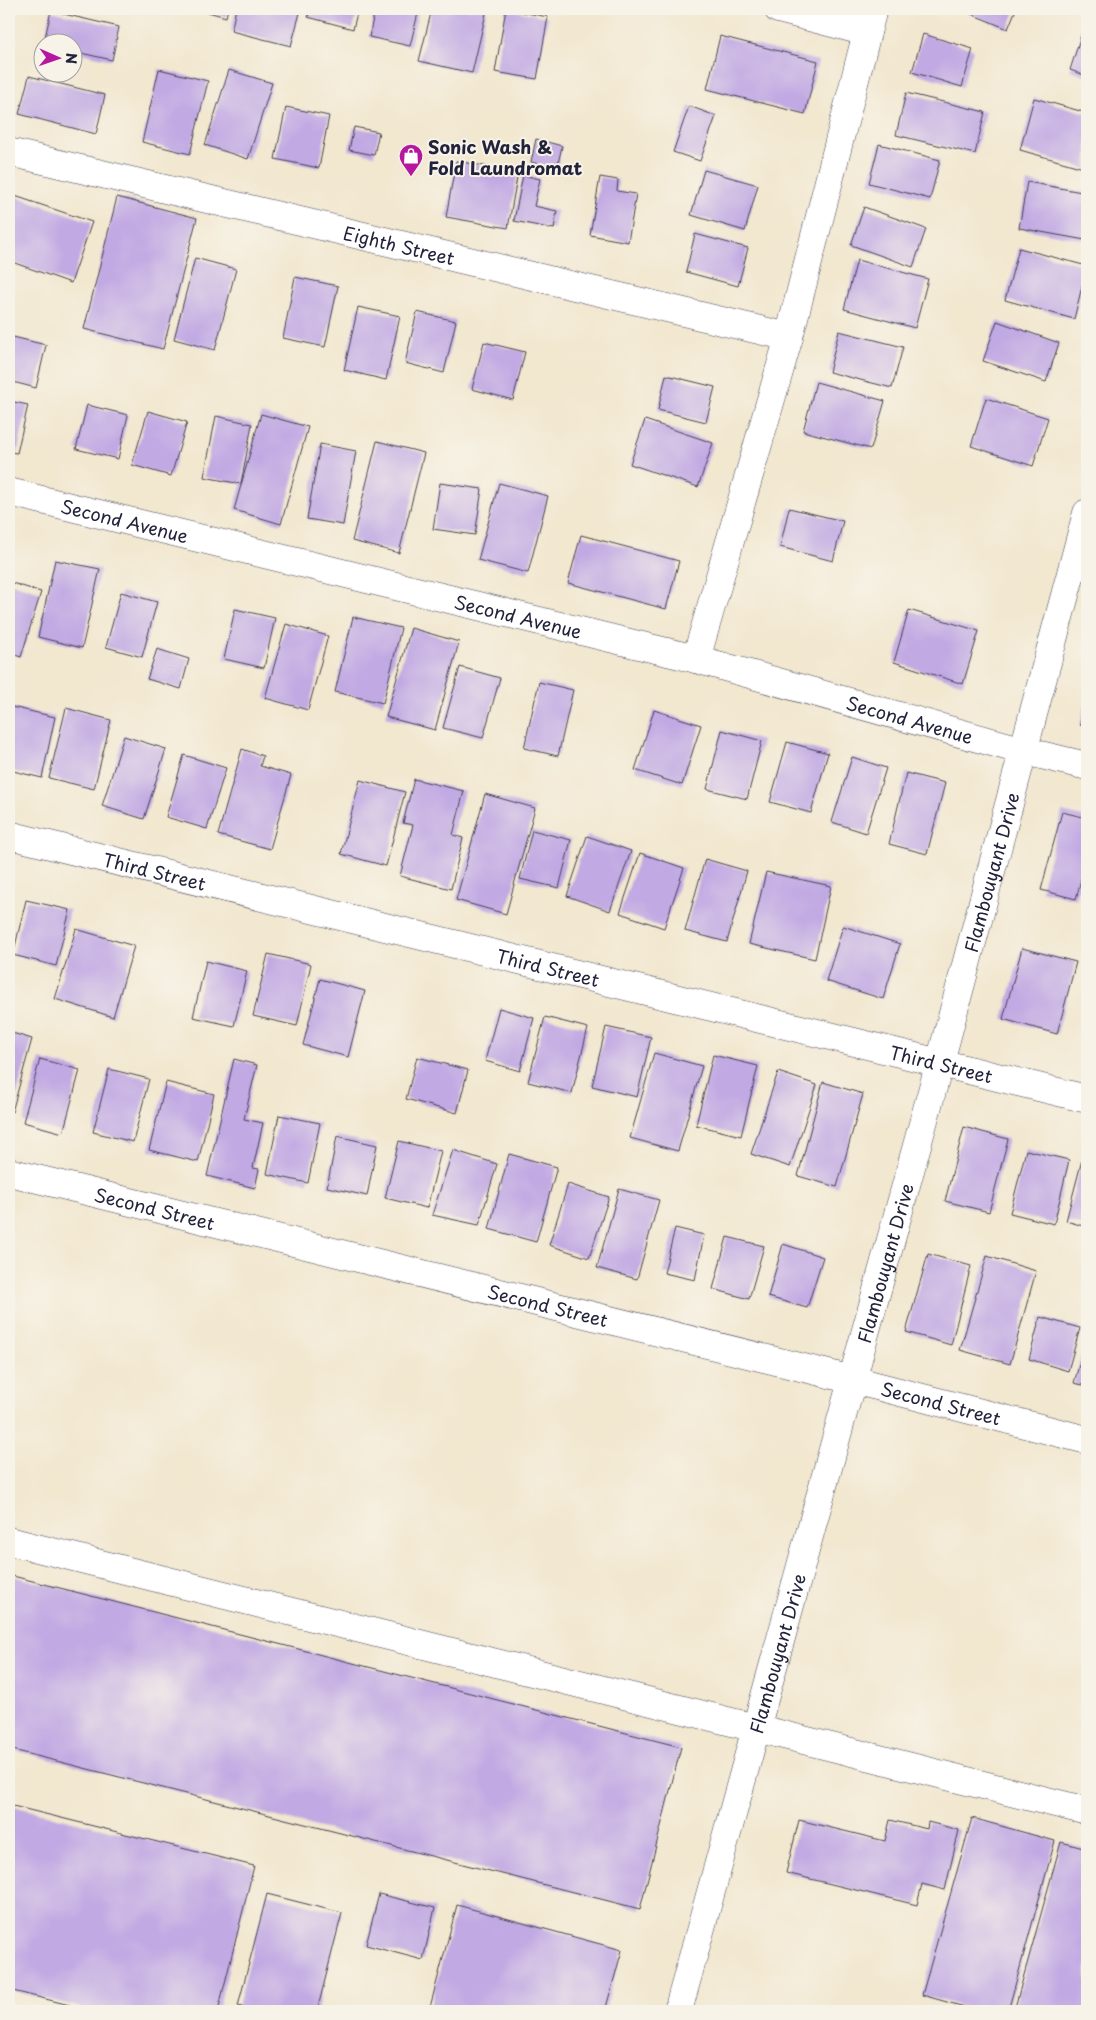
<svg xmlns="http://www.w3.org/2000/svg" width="1096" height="2020" font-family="'Playpen Sans',sans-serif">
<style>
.building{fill:#c1a9e3}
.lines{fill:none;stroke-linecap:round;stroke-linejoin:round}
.minor-casing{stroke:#414051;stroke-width:29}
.minor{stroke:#fff;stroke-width:28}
.labels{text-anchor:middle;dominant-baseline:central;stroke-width:4;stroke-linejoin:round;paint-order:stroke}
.poi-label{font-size:18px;font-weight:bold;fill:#22223b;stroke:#f7f3e8;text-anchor:start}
.street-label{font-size:18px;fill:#22223b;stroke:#f7f3e8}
</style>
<rect width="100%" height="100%" fill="#f7f3e8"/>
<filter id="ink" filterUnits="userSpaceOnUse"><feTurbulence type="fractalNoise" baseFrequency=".02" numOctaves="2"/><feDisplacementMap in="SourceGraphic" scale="10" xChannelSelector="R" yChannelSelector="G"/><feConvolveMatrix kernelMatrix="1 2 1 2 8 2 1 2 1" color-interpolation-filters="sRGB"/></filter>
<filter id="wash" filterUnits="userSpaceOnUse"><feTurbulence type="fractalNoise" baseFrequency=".0096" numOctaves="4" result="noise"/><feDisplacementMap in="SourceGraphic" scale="20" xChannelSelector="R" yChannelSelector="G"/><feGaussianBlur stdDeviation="1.12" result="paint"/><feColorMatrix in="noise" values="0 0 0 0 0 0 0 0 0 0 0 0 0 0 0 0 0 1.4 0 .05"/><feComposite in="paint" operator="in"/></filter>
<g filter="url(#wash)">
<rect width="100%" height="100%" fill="#f2e7cf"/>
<g id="blocks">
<!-- building -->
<path class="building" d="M197 9H228L226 17Z
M236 9H301L291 46 231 31Z
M311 9H358L353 29 308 17Z
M375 9H419L410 46 369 37Z
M432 9H487L472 73 419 61Z
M506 9 548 17 537 79 495 72Z
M959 9H1016L1008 29Z
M51 11 119 27 112 60 72 51V42H44Z
M1084 26 1087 27V76L1070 70Z
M923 34 973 49 962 87 912 72Z
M720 36 818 61 805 114 707 89Z
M159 69 208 81 190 154 142 142Z
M229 70 272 83 248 159 205 145Z
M29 76 105 95 96 134 19 114Z
M906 93 985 112 975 154 896 135Z
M1034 98 1087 113V169L1020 150Z
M689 106 716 116 700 161 673 152Z
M286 107 329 116 319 168 275 159Z
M354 127 379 132 374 155 349 150Z
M536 139 562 146 557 168 531 162Z
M879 144 940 160 930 199 869 183Z
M456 161 518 172 508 228 446 217Z
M704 170 758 185 745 231 691 215Z
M523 175 540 179 534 206 557 211 554 229 514 221Z
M600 177 618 180 617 191 636 194 628 242 590 235Z
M1027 182 1087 193V227L1085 240 1019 228Z
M9 194 92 222 71 283 9 261Z
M117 197 197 218 163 349 84 329Z
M864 207 926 229 913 267 851 245Z
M695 234 748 248 738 286 686 272Z
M1019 248 1087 266 1074 319 1005 300Z
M195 258 236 269 215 350 174 339Z
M857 260 928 279 915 328 844 309Z
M295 277 338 286 325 347 283 338Z
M358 307 400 316 386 380 344 370Z
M417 312 456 321 444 373 405 363Z
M997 321 1059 343 1046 382 983 361Z
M839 331 903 347 892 388 829 372Z
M9 336 46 345 36 388 9 381Z
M484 342 525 352 513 400 472 389Z
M666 375 715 387 706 422 658 410Z
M816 382 885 401 871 449 803 431Z
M986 398 1048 418 1033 466 971 446Z
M9 401 28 405 17 453 9 452Z
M87 405 128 415 118 459 76 449Z
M148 411 187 422 171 476 132 465Z
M261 414 308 427 281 524 234 510Z
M216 416 252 424 241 484 204 477Z
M645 420 713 443 698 487 630 464Z
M377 441 424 453 399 553 352 541Z
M320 444 356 451 343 525 307 519Z
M440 483 482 489 475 535 433 529Z
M499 483 548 496 528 573 478 560Z
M789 508 843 521 833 561 780 547Z
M581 535 679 561 666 609 568 583Z
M55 560 100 569 82 648 38 637Z
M9 582 41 592 21 657 9 653Z
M121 592 157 602 142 657 106 647Z
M235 609 275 618 264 668 224 659Z
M909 610 979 631 963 684 894 662Z
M353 617 401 628 383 703 335 692Z
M286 624 328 636 308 710 265 698Z
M411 628 459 642 435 730 386 717Z
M157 649 189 659 181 689 147 679Z
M460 667 500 678 483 738 443 728Z
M539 682 573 690 558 756 524 748Z
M1087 697V727L1080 725Z
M12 707 55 717 42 778 9 770V723Z
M66 708 111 720 94 789 49 778Z
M654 710 701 725 682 785 635 770Z
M722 730 762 741 747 799 707 789Z
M124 736 166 749 144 819 102 806Z
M787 742 828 753 811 813 770 802Z
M242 749 263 756 260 766 291 775 270 849 218 835Z
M184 755 226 768 207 829 166 817Z
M852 757 886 768 866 833 832 822Z
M906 773 945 783 927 854 889 844Z
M414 779 464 791 453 835 463 838 451 889 400 876 413 825 403 823Z
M360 780 405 792 386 866 341 854Z
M485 794 535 808 506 914 456 900Z
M1062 812 1087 818V857L1076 899 1041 890Z
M532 830 571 840 559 888 520 879Z
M587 836 631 851 610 911 567 896Z
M640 853 684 868 664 928 620 913Z
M705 859 747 871 727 942 685 931Z
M766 872 831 886 815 959 749 944Z
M26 900 70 910 56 966 13 955Z
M843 926 900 944 883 999 826 981Z
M76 929 134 946 113 1017 55 999Z
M1022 948 1076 962 1057 1034 1003 1019Z
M268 954 311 964 297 1026 253 1016Z
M206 961 247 971 234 1026 193 1017Z
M320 979 365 991 348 1057 303 1045Z
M499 1008 534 1018 520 1071 485 1061Z
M545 1017 588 1028 572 1093 528 1082Z
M606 1027 651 1037 637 1097 592 1086Z
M9 1032 32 1039 12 1112 9 1111Z
M654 1053 702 1066 678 1151 630 1138Z
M713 1055 758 1066 741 1136 696 1125Z
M417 1057 468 1070 457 1113 406 1099Z
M40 1059 80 1070 63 1133 23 1122Z
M234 1059 257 1065 244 1119 263 1123 253 1168 259 1169 255 1188 207 1176Z
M109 1069 149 1079 133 1142 93 1132Z
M778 1072 817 1085 790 1167 751 1154Z
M166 1082 214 1094 198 1162 149 1150Z
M823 1082 863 1094 837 1187 798 1176Z
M279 1115 320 1123 308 1183 267 1174Z
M964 1127 1008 1139 989 1212 945 1201Z
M337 1136 377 1145 367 1196 327 1187Z
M399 1141 441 1151 427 1208 385 1198Z
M453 1150 497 1164 479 1225 432 1215Z
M1026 1150 1069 1160 1054 1224 1010 1213Z
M1084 1152 1087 1153V1227L1066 1221Z
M509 1154 557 1167 536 1242 489 1229Z
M568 1184 609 1197 589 1258 549 1245Z
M619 1189 659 1200 637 1279 597 1268Z
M675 1228 704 1235 695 1280 664 1273Z
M727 1237 764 1246 749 1299 713 1289Z
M783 1244 823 1257 807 1308 768 1297Z
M928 1254 971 1266 951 1345 906 1332Z
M987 1256 1036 1271 1010 1364 960 1350Z
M1040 1317 1080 1328 1068 1371 1029 1359Z
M1087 1336V1386L1074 1383Z
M9 1575 681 1747 640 1909 9 1749Z
M9 1805 254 1866 218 2011H94L9 1990Z
M972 1818 1055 1841 1008 2011H979L922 1995Z
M799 1820 885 1841 890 1820 927 1829 928 1822 959 1830 945 1890 922 1884 917 1905 786 1873Z
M1061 1842 1087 1849V2011H1014Z
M267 1894 342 1913 317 2011H258L238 2006Z
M379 1894 435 1908 423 1960 366 1945Z
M457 1905 622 1950 605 2011H429Z"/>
</g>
</g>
<g filter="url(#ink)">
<use href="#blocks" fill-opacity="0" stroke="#414051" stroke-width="1"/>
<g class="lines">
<defs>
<g id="minor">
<path d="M778 9 867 32"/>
<path id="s1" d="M9 152 789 337"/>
<path id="s2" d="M9 492 696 659 1024 751 1087 766"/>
<path d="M696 659 789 337 873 9"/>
<path id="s3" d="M9 835 1087 1099"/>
<path id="s4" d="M9 1172 853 1380 1087 1440"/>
<path d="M9 1541 1087 1811"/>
<path id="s5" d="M678 2011 940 1062 1087 513"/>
</g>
</defs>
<!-- minor casing -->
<use href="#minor" class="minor-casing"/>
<!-- minor -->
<use href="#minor" class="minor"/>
</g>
</g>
<!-- icons -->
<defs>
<symbol id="shop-pin" viewBox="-11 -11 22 30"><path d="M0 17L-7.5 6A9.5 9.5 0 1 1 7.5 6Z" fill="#b5179e" stroke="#f7f3e8"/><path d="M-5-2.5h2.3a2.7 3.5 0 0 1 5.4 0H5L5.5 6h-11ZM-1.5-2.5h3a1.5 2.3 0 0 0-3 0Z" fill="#fff"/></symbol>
</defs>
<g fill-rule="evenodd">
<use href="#shop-pin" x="397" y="142" width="28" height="38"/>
</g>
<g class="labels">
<!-- poi labels -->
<g class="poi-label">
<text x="428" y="146">Sonic Wash &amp;<tspan x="428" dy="21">Fold Laundromat</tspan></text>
</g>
<!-- street labels -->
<g class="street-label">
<text stroke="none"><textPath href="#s1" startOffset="401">Eighth Street</textPath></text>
<text stroke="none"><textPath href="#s2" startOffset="119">Second Avenue</textPath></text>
<text stroke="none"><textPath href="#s2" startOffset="524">Second Avenue</textPath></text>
<text stroke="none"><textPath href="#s2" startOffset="929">Second Avenue</textPath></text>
<text stroke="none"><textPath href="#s3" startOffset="150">Third Street</textPath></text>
<text stroke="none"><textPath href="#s5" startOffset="1181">Flambouyant Drive</textPath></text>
<text stroke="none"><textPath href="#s3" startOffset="555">Third Street</textPath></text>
<text stroke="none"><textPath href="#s3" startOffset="960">Third Street</textPath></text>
<text stroke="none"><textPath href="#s4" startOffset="150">Second Street</textPath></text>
<text stroke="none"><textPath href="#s5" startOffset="776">Flambouyant Drive</textPath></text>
<text stroke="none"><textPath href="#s4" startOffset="555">Second Street</textPath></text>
<text stroke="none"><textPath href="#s4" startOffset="960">Second Street</textPath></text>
<text stroke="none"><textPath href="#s5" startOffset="371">Flambouyant Drive</textPath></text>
</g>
</g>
<!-- margin -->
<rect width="1096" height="2020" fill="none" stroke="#f7f3e8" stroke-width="30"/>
<!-- north arrow -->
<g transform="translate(58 58) rotate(92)"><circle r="24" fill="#f7f3e8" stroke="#a29fa3"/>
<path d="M0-4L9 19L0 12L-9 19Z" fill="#b5179e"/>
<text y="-8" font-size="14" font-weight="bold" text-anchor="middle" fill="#22223b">N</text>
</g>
</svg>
